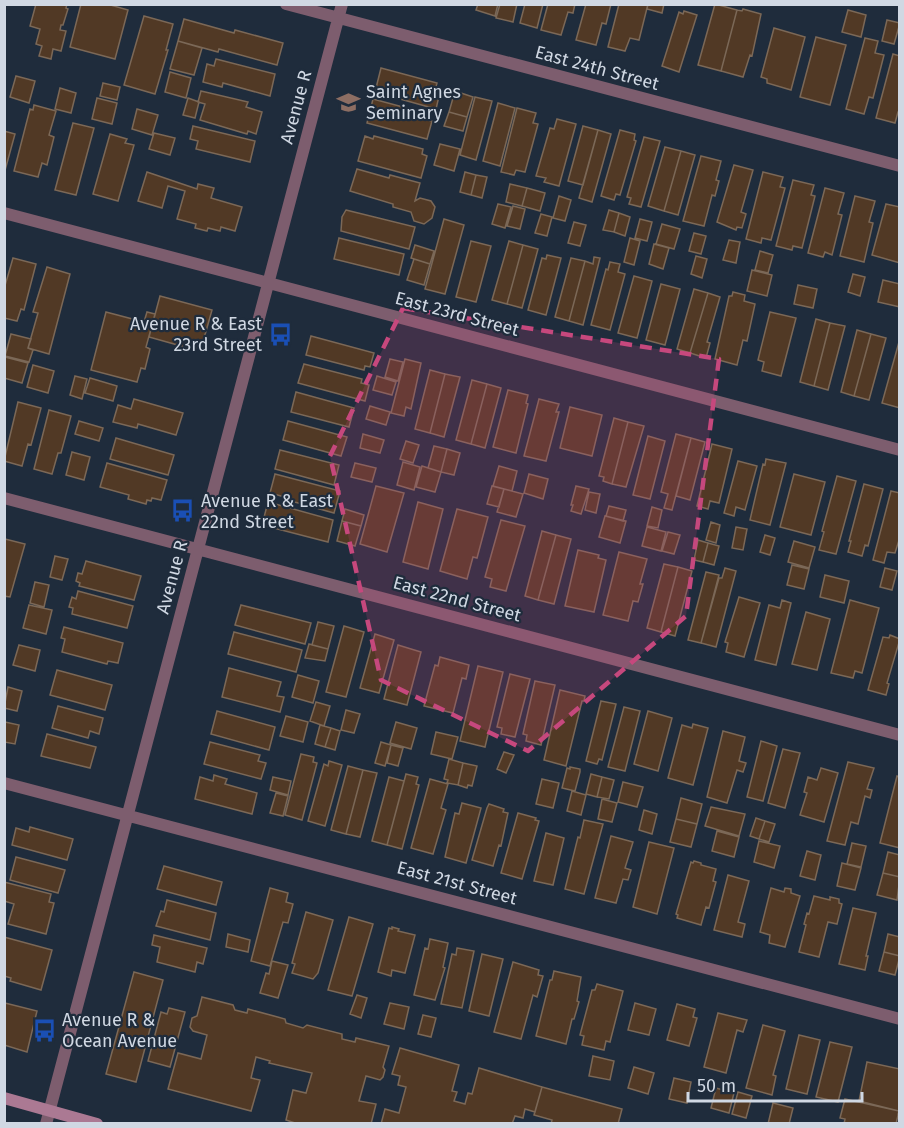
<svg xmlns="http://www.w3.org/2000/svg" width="904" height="1128" font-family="'Fira Sans',sans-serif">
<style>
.building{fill:#513925;stroke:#7b6857;stroke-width:1.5}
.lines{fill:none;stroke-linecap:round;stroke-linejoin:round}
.minor{stroke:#7d5d6e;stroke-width:12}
.secondary{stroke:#ab7993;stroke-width:12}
.marked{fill:#c6487d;fill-opacity:0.2;stroke:#c6487d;stroke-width:4.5;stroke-dasharray:12 8;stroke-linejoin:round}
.labels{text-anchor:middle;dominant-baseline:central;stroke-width:4.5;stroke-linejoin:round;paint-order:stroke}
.street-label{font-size:18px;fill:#d0d8e3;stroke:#1f2c3c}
.poi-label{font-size:18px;fill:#d0d8e3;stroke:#1f2c3c;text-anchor:start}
</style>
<rect width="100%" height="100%" fill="#1f2c3c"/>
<!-- building -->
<path class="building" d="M36 4H67L66 8 68 9 63 25H61L60 30 66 31 61 51 53 49 51 59 39 56 42 46 36 44 40 29 30 26Z
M81 4H107L128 10 115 59 70 47Z
M478 4H498L495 16 476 10Z
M500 4H517L513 22 496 18Z
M525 4H543L537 28 520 23Z
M548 4H575L573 13 568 12 561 35 541 30Z
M586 4H611L606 24 602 23 596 45 576 40Z
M619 4H648L639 40 630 38 625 51 608 47Z
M648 4H664L662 13 647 9Z
M715 4 737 10 721 71 698 65Z
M743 9 761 14 752 56 750 55 743 77 721 71 737 10 742 11Z
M848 10 866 15 861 37 842 32Z
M684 11 697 15 679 72 662 66 679 12 683 14Z
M144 16 173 24 166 50H168L155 94 124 85Z
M184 19 234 33 235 30 283 43 277 65 219 49 218 52 178 41Z
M887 20 900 23 894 44 882 41Z
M774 28 805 37 791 90 767 83V79L761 77Z
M816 37 846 45 830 105 800 97Z
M865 38 878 41 875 53 884 55 873 98 869 97 864 114 846 109Z
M178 41 202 48 194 75 170 69Z
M893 54 900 56V112H898L895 123 876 118Z
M216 59 275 74 270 96 223 83 222 87 203 82 207 64 214 66Z
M381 68 437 83 435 90 440 92 436 109 375 92Z
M170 72 191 78 186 98 165 92Z
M16 76 35 81 29 103 10 97Z
M103 83 120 87 117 100 100 96Z
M60 88 76 93 71 113 55 109Z
M201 91 248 102 246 107 262 112 256 134 248 131 247 134 200 120 205 104 198 102Z
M455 91 473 97 467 117 449 112Z
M475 97 492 101 476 160 460 155Z
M97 98 117 103 112 124 92 119Z
M188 98 199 102 195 118 183 115Z
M373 99 429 114 427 120 432 121 427 139 367 123Z
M498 103 515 108 500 166 483 161Z
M34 105 56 111 49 135 54 137 47 165 42 163 38 177 14 171 30 109 33 110Z
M517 108 536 113 533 123 538 124 525 172 516 170 514 175 501 172Z
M137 109 158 115 152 135 132 129Z
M449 112 467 117 463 131 444 126Z
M557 119 576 124 559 186 544 182 546 178 536 176 550 128 554 129Z
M73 123 94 128 76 195 55 190Z
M193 126 255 141 250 162 196 149 198 141 190 139Z
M583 126 598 130 583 185 568 181Z
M598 130 611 134 592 202 579 198Z
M620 130 635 134 634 140 636 141 620 195 616 194 614 200 601 196Z
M4 131 15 134 4 174Z
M154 133 175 138 170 155 149 149Z
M110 134 127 139 125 143 134 145 118 201 93 194Z
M365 136 373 139 374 136 423 149 422 154 427 156 421 178 358 161Z
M644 137 660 141 641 207 629 204 631 198 627 197Z
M440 144 460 149 454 171 434 165Z
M665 147 681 151 664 211 648 206Z
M681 151 695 155 678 215 664 211Z
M701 156 721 161 716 180 719 181 715 196 712 195 704 226 683 221Z
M734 165 753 170 741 212 746 214 742 228 737 227 736 230 717 222Z
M357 169 389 178 390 175 420 183 415 201 420 198 431 201 435 207 432 218 424 224 414 221 411 212 393 207V204L350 191Z
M147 172 197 189 198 184 214 188 211 198 242 207 235 231 221 227 220 231 208 228 207 231 195 228 196 224 177 219 185 191 168 186 162 208 138 201Z
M465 172 476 175 471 195 460 192Z
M763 172 783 177 780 187 785 188 771 240 762 238 761 243 746 239Z
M476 175 487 177 482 198 471 195Z
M793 180 814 185 811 195 815 196 802 248 793 246 792 250 776 246Z
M510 184 527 188 522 206 506 202Z
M527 188 545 193 540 211 522 206Z
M825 188 844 193 838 214 842 215 832 255 825 252 823 257 808 253Z
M559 196 571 200 565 221 553 218Z
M855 196 875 201 869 222 873 223 864 262 840 256Z
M498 204 511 207 505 228 492 224Z
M886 204 900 207V263L872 255Z
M513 206 525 209 520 229 507 226Z
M346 210 415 227 409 249 341 231 342 217Z
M609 210 619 213 614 232 603 230Z
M619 213 630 217 625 236 614 232Z
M541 214 552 217 547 236 535 233Z
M444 219 464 225 445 294 425 289Z
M640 219 652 222 647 241 635 238Z
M574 222 586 225 580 246 568 243Z
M662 224 680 229 674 249 656 244Z
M694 233 706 236 701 254 689 251Z
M339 238 404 254 399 275 334 259Z
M630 238 640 241 634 265 624 262Z
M729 240 740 242 736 263 723 260Z
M471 241 491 246 476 302 456 297Z
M509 241 523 245 507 304 492 300Z
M654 244 669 248 663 269 649 264Z
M415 245 434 251 430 264 411 258Z
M523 245 538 249 522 308 507 304Z
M760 251 773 255 768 273 755 270Z
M547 255 561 258 546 315 528 310 542 258 546 259Z
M696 256 707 259 702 278 691 274Z
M594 257 600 258 583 325 569 321 585 261 593 264Z
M13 258 36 264 24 310 21 309 17 321 4 318V289Z
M571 258 585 261 569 321 555 317Z
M414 259 430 264 424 285 407 280Z
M610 262 620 264 618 272 625 274 610 330 591 325 606 269 608 270Z
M47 267 70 274 49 354 28 348 38 313 33 312Z
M752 270 772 275 767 296 747 291Z
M853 274 865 277 860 296 848 292Z
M634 276 652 281 637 338 618 333Z
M883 280 900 284V307L878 302Z
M661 284 680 289 665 345 646 340Z
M798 285 817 289 813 308 794 304Z
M694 289 708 293 690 353 677 349Z
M733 292 745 295 744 301 755 304 747 341 743 340 737 365 715 359 729 296H732Z
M708 293 720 297 707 342 710 343 706 358 690 353Z
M160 296 212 310 201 349 193 347 192 349 149 337Z
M106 312 144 322 147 312 155 314 146 347 150 349 145 369 141 368 137 382 91 370Z
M770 312 796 318 781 376 762 371 764 362 758 360Z
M816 319 830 323 814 386 800 382Z
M830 323 845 326 828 390 814 386Z
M857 330 871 334 854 396 841 392Z
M11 334 31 339 28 348 33 350 29 362 5 356Z
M871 334 886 338 869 400 854 396Z
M311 336 374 353 370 367 365 366 364 370 306 355Z
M899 342 900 343V408L882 403Z
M5 357 28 363 22 383 4 378Z
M390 359 403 362 398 381 385 377Z
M405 359 421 363 411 409 406 407 404 416 391 413Z
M304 364 362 379 361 383 369 385 365 401 298 383Z
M33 365 54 371 48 393 27 387Z
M430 370 445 374 430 433 415 429Z
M445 374 460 377 444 437 430 433Z
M75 376 87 379 82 399 70 395Z
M377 376 396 382 392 395 373 390Z
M90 378 117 386 113 401 85 393Z
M472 380 487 384 471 444 456 440Z
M487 384 501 388 485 448 471 444Z
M508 390 528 395 526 403 528 404 516 453 493 447Z
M296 392 354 408 349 427 291 412Z
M134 399 183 413 176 435 138 424 137 428 113 422 118 405 131 409Z
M539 399 559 404 556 412H559L546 461 524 456Z
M18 402 41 408 31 445 28 444 22 466 4 461Z
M370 406 390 412 386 425 366 419Z
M570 407 602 415 592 456 560 448Z
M49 410 71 416 61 453H58L52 474 34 469Z
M614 418 628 422 612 484 603 481 604 477 599 476Z
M79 421 103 428 99 441 75 434Z
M288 421 347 437 341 456 283 440Z
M628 422 644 426 626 487 612 484Z
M363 434 384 440 380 453 360 448Z
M676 434 691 438 672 510 664 508 668 494 661 492Z
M648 436 665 441 650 499 633 495Z
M116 438 174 455 168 475 110 459Z
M691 438 705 442 690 500 676 496Z
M406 441 419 445 413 463 400 459Z
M712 444 732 449 719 503 710 501 708 509 697 506Z
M434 446 447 449 441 472 428 468Z
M447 449 460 453 454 475 441 472Z
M280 450 339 465 334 485 275 469Z
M72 452 90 457 84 480 66 475Z
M766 459 786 463 770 525 750 520 763 464 765 465Z
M738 461 757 466 745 510 736 507 734 516 724 513Z
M403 462 420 467 414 490 397 485Z
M107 463 167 480 161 500 152 498 151 501 147 500 146 504 128 499 129 495 100 487Z
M355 463 376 468 372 482 351 477Z
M422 466 441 472 435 492 416 487Z
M499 466 517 471 512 491 493 486Z
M275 474 340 491 334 513 291 501 292 499 270 493Z
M529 474 548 479 543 499 524 493Z
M794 474 825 482 811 535 780 527Z
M837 476 856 481 836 554 819 550 824 532 822 531Z
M864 484 883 489 868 546 865 545 862 556 848 552 851 541H849Z
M376 486 404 493 387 552 360 544Z
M492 486 504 489 499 507 487 504Z
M576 486 589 489 581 514 571 511 573 505H571Z
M504 489 523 494 516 517 497 512Z
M891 491 900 493V537L895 553 887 552 884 563 873 560Z
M589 492 600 494 596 513 585 510Z
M268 502 333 520 328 542 262 525Z
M418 502 443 509 428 569 403 562Z
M609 506 626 510 623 521 606 516Z
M652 507 662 510 658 528 647 526Z
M345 509 364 515 361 526 342 521Z
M457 509 488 517 477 558 473 557 467 579 440 571Z
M605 516 626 521 620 543 599 537Z
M501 520 525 526 506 591 490 587 492 579 485 577Z
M342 521 361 526 355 546 337 541Z
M711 522 720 525 716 543 706 540Z
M647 527 666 532 661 551 642 546Z
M736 527 747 529 743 550 732 548Z
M542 531 556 535 538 600 525 596Z
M668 532 680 535 674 554 662 551Z
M556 535 571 539 554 604 538 600Z
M765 535 775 538 770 555 760 552Z
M5 539 25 544 10 597 4 596Z
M698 540 708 543 703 562 694 560Z
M794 541 815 547 809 568 788 562Z
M708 543 719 546 714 565 703 562Z
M578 550 599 555 598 558 606 560 594 612 565 606Z
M619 552 647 559 640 584H643L638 602 633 601 628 621 603 615Z
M55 556 68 559 62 580 50 577Z
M86 561 141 576 134 600 79 586 80 583 76 581 78 573 82 574Z
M664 564 678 567 661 632 647 628Z
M792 565 809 569 804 589 787 585Z
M678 567 692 571 675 636 661 632Z
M725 568 736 571 716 647 701 643 719 578H722Z
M885 568 897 571 892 590 880 587Z
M706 572 719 575 701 643 688 640Z
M825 575 849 581 844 603 820 597Z
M35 582 49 585 44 607 30 603Z
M78 591 133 606 127 628 72 614 73 608 69 607 72 597 76 599Z
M739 597 760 603 744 657 726 652 728 643 725 642Z
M782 600 791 603 776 665 755 660 769 605 780 608Z
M850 600 879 608 862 673 855 671 853 678 831 673Z
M29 605 52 610 46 634 23 628Z
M241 605 311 623 305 644 235 625Z
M806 612 830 619 817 670 792 664Z
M318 622 334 626 328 649 312 645Z
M344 626 364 632 346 697 326 692Z
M64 627 123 643 118 663 108 661 107 664 62 652 65 639 61 638Z
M234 632 302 650 296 672 228 654Z
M375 634 394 640 379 693 360 688Z
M890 635 900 639 887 683 889 684 886 695 868 690 883 637 889 638Z
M309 644 328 649 325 661 305 658Z
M19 645 40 650 35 671 13 665Z
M398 645 421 652 407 705 384 699Z
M440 657 469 665 466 679 462 678 453 713 424 706 435 665 438 666Z
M478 666 503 672 485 747 460 741Z
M229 668 281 682 277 696 284 697 280 712 222 697Z
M57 670 112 685 105 710 50 695Z
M510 674 530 679 515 737 501 734 502 728 497 727Z
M298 675 319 681 313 703 292 697Z
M535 681 555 685 541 745 526 741 527 735 523 734Z
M8 687 22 691 17 711 4 708Z
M560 690 585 696 584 701H582L566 766 544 760Z
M601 701 616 704 602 760 599 759 597 764 586 761Z
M316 702 330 706 324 726 310 721Z
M58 706 103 718 99 734 90 731 88 738 52 728Z
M624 707 640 711 625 771 608 767Z
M346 710 360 714 354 733 341 730Z
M217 711 275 727 269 750 211 734Z
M648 711 672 718 658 771 634 764Z
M286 716 308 722 303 742 280 736Z
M5 722 19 725 15 744 4 742Z
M396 722 417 728 411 749 390 743Z
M693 724 708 728 693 785 668 778 682 725 692 728Z
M320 725 331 728 325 747 315 744Z
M331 728 340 731 335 750 325 747Z
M723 731 745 737 739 761 746 763 743 772 737 770 727 803 707 797Z
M436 732 458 737 452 759 431 754Z
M47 734 96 747 90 768 41 756Z
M761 741 777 746 763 801 747 797Z
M210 742 260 755 258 761 266 763 261 779 204 764Z
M381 742 391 745 385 766 375 763Z
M391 745 403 748 398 766 387 763Z
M783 749 800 753 785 808 768 803Z
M504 752 514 755 506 773 497 769Z
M301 754 314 757 313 762 317 763 302 820 285 815Z
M449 759 463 763 458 785 447 783 448 780 444 779Z
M329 761 342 765 325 826 308 821 324 764 328 766Z
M848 762 874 768 867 789 872 790 870 798 865 796 858 824 851 822 845 845 827 841Z
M463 763 477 766 472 786 468 785 467 788 458 785Z
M348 766 363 770 346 834 331 830Z
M570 767 580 769V772L575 791 562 788 567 768 570 769Z
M821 768 838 773 824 822 800 815 807 793 804 792 808 777 817 780Z
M363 770 377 773 360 837 346 834Z
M406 774 418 777 416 784 419 785 402 849 387 845Z
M591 774 602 777 597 797 586 794Z
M214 775 227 779 225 784 257 793 252 814 195 799 200 777 213 781Z
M897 776 900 777V848L880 843Z
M273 777 291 781 288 795 270 790Z
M389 777 404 781 387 845 372 841Z
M602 777 614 780 609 799 597 797Z
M430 779 448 784 441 808 446 810 433 854 411 848Z
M542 779 559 783 553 808 536 804Z
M623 782 643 787 637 807 618 802Z
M572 791 586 795 581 815 567 811Z
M276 793 288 796 283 816 270 813Z
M681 798 702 804 697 824 676 819Z
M602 799 617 803 612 822 598 819Z
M462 803 481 808 466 863 445 857 455 813 459 814Z
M489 804 504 809 503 812 508 813 501 846 499 845 493 866 472 860 487 808Z
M711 807 745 814 739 836 705 826Z
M644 810 657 814 652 834 639 830Z
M518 813 536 818 535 820 539 821 522 879 501 873Z
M756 818 765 821 759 839 750 836Z
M676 819 697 824 691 847 670 842Z
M584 820 603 824 584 894 565 889 578 837 580 838Z
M765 821 775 824 769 842 759 839Z
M30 827 73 839 67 860 12 845 16 828 29 832Z
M717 831 739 837 734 857 712 851Z
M546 833 564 838 553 885 534 881Z
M611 836 633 842 625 868 631 870 628 880 623 879 616 903 595 898Z
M759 841 780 846 774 868 754 862Z
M649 842 674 848 657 914 633 907Z
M852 843 866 846 861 867 847 864Z
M807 851 821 855 815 880 800 876Z
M888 852 900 855V877L883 873Z
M16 857 65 870 58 893 10 880Z
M694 861 701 863V865L716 869 713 881 716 882 709 908 706 907 701 925 677 918 678 915 676 914 691 862 693 863Z
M842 863 861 868 855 890 837 886Z
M164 866 222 882 216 905 157 889Z
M883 873 900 877 897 900 877 895Z
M728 875 749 881 738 922 745 924 742 937 714 930Z
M4 882 51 894 49 902 54 903 46 934 8 924 14 904 4 901Z
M270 888 288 893 286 902 293 904 288 923 283 922 270 966 251 961Z
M771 888 784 892 785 888 791 889V893L800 896 785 947 769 943 770 935 760 932Z
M814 896 830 900V897L839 899V903L842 904 837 924 828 922 819 957 799 952 806 925 804 924 807 913 809 914Z
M167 900 216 913 210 940 156 926 161 911 164 912Z
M853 908 876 913 866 956H868L865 970 839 964Z
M306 912 333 920 318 973 313 979 292 973 295 964 292 963Z
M349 917 373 924 352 996 328 990Z
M392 927 399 929 398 931 415 935 405 973 392 970 391 976 378 972 389 928 392 929Z
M228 934 250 940 248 952 226 947Z
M888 934 900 937V956L884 952Z
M154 935 207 948 203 964 197 962 195 972 157 962 160 947 152 945Z
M4 937 52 950 41 990 10 981 11 978 4 976Z
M430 939 448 943 443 967 445 968 435 1000 414 995 425 948 428 949Z
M457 948 474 951 462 1008 441 1004 452 954 456 955Z
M884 952 900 956 895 975 879 971Z
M482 954 503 959 489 1016 469 1011Z
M272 961 288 965 278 998 260 993 266 973 269 974Z
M513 962 539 970 538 975 543 976 537 997 533 995 521 1039 494 1032Z
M554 971 581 977 577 1001 579 1002 574 1019H572L566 1044 536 1036 550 980H552Z
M134 972 163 980 136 1082 106 1074Z
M597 984 623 991 610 1042 606 1041 604 1050 582 1045 584 1036 580 1035 592 990H595Z
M357 995 367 998 361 1018 350 1014Z
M202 997 233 1005 235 1010 247 1013 248 1009 285 1019 286 1023 303 1028 307 1025 342 1034V1039L355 1042 356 1038 389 1046 383 1067 385 1070 383 1077 380 1080 366 1076 359 1101 376 1104 371 1124H298L286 1120 293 1090 306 1093 312 1073 269 1063 270 1061 256 1057 251 1078 260 1080 251 1111 168 1089 178 1053 201 1059 207 1035 193 1031 190 1027 192 1018 197 1016Z
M5 1003 37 1011 27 1052 4 1045Z
M390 1003 409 1007 404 1029 384 1024Z
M635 1003 656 1009 649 1035 628 1030Z
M677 1004 695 1009 693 1017 697 1018 689 1046 667 1040Z
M169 1008 185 1012 170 1067 148 1061 161 1012 167 1014Z
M718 1013 747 1020 743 1032 737 1030 726 1073 704 1067Z
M423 1015 436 1018 431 1037 418 1034Z
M763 1025 785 1031 773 1075 776 1076 772 1095 746 1088Z
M799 1035 820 1040 807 1094 786 1089Z
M830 1042 852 1047 838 1102 816 1097Z
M400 1048 459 1065 452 1091 457 1092 454 1101 465 1104 468 1093 472 1094 479 1068 542 1087 535 1112 525 1109 523 1118 515 1116 512 1124H381L385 1109 399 1113 406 1087 398 1085 400 1076 392 1074Z
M593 1056 614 1061 610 1080 589 1076Z
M867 1062 900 1069V1115L898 1114 899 1111 859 1101Z
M634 1067 654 1073 648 1094 628 1088Z
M674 1078 691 1082 687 1103 669 1099Z
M542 1087 622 1109 618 1124H551L552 1120 534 1115Z
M716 1088 734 1093 729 1113 711 1108Z
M738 1092 752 1096 746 1118 732 1114Z
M845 1099 899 1111 896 1124H844L845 1119 840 1118Z
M773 1103 793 1108 789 1124H768Z"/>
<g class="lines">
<!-- minor -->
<path class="minor" d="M286 4 900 166
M4 213 900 450
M4 498 900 735
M4 783 900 1019
M46 1124 342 4"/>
<!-- secondary -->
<path class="secondary" d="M4 1098 97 1124"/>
</g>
<!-- marked area -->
<path class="marked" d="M403 308 719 359 686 616 528 751 381 680 330 456Z"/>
<!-- icons -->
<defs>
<symbol id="school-bare" viewBox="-9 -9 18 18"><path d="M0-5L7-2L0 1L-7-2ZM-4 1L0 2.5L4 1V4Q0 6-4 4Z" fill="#8d6e63" stroke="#1f2c3c" stroke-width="2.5" paint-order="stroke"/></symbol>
<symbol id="bus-bare" viewBox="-9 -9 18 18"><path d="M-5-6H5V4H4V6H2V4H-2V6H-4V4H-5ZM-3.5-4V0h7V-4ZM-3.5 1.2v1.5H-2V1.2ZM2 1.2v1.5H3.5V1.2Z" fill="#1a4fb4" stroke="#1f2c3c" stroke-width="2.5" paint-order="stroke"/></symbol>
</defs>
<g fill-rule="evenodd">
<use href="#school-bare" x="332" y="86" width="33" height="33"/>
<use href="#bus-bare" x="264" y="318" width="33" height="33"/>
<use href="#bus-bare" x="166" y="494" width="33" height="33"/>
<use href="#bus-bare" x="28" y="1014" width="33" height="33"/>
</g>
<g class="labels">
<!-- street labels -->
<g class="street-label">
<text transform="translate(597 68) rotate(15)">East 24th Street</text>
<text transform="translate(296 107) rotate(-75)">Avenue R</text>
<text transform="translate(457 314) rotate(15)">East 23rd Street</text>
<text transform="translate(172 577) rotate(-75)">Avenue R</text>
<text transform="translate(457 599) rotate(15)">East 22nd Street</text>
<text transform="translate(457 883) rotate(15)">East 21st Street</text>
</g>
<!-- poi labels -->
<g class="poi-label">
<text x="366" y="92">Saint Agnes<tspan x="366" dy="21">Seminary</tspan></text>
<text x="262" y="324" text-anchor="end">Avenue R &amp; East<tspan x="262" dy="21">23rd Street</tspan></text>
<text x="201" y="501">Avenue R &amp; East<tspan x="201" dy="21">22nd Street</tspan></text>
<text x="62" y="1020">Avenue R &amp;<tspan x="62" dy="21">Ocean Avenue</tspan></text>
</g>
</g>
<!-- border -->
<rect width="904" height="1128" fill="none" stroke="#d0d8e3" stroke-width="12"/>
<!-- scale -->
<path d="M688 1092v9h174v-9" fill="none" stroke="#d0d8e3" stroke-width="3"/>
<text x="697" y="1092" font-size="18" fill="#d0d8e3" stroke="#1f2c3c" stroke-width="4.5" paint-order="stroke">50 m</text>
</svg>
